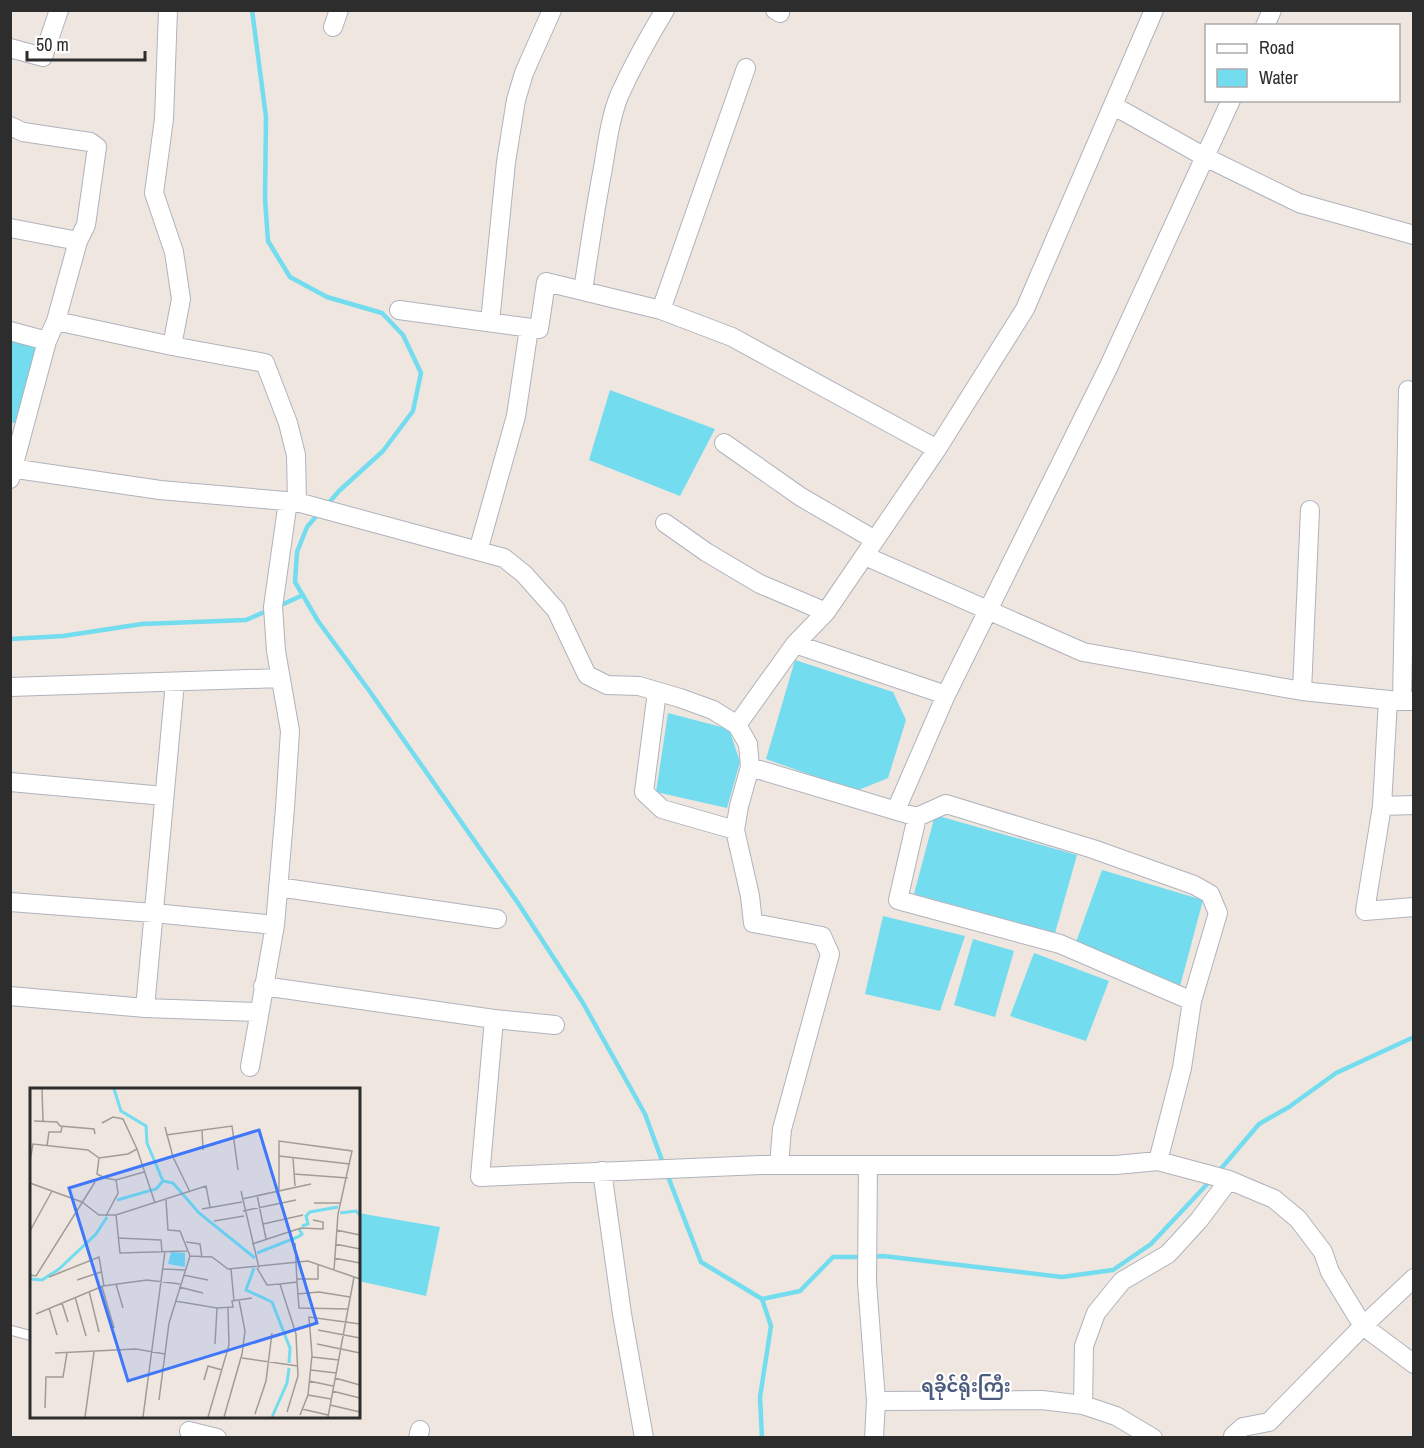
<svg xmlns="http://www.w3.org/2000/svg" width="1424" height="1448" font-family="'Archivo Narrow','Noto Sans Myanmar',sans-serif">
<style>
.water{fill:#73dcef}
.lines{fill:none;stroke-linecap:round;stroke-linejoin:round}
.stream{stroke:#73dcef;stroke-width:4.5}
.lane-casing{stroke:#b0b3bd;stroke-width:11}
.street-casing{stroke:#b0b3bd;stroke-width:20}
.lane{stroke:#fff;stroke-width:9}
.street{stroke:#fff;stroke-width:18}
.labels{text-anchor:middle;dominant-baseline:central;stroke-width:4.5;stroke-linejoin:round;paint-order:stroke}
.quarter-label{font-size:18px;font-weight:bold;fill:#4c5b7e;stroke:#fff}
.inset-river{fill:none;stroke:#73dcef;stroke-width:3}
.inset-road{fill:none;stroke:#a19c98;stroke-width:1.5}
.view{fill:#4077fa;fill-opacity:0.15;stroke:#4077fa;stroke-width:3}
.inset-edge{fill:none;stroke:#2d2d2d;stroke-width:3}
</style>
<rect width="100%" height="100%" fill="#eee6df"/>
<!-- water -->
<path class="water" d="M10 339 37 346 17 424 11 422Z
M610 390 715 429 680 496 589 460Z
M795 660 893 692 906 720 888 778 856 791 766 759Z
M668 713 729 729 740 762 727 808 656 792Z
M935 815 1077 855 1055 933 914 894Z
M1102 870 1203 900 1179 990 1075 945Z
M883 916 965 936 940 1011 865 994Z
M973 939 1014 951 995 1017 954 1005Z
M1034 953 1109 981 1086 1041 1010 1016Z
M358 1213 440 1227 426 1296 359 1281Z"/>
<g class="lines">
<!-- stream -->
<path class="stream" d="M252 10 266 117 265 199 268 241 290 277 327 297 382 313 403 335 421 373 413 411 383 451 339 491 327 505
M319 513 307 527 297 552 295 582 318 621 368 689 518 903 583 1003 645 1114 664 1166
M279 606 303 595
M10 639 63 636 142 624 246 620 269 610
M1219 1171 1259 1124 1289 1107 1336 1073 1414 1037
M667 1174 701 1262 762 1299 771 1326 760 1397 762 1438
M870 1257 883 1256 1062 1277 1113 1270 1151 1244 1211 1180
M762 1299 800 1291 833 1257H862"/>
<defs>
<path id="lane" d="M10 1330 32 1336"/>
<path id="street" d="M168 10 164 119 154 193 174 252 181 299 172 346 265 363 288 423 296 455 297 502
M775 10 780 13
M1265 26 1272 10
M333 27 339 10
M10 48 43 57 59 10
M1114 106 1205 157 1299 203 1414 235
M10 126 23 132 90 142 97 147 86 225 78 241 56 321
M10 228 78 241
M583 291C589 250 595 209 603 168 607 144 610 119 619 96 632 67 648 38 665 10
M399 310 539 329 546 282 661 310 732 337 937 449
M661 310 746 68
M490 322 506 162 516 100 524 73 552 10
M10 331 47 341
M724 443 801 497 875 540
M10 468 160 490 297 502 504 558 524 574 556 610 587 675 607 685 639 686 680 698 713 710 737 725 748 744 750 767 739 806 735 830 750 896 753 923 822 936 830 954 782 1129 779 1165
M10 479 47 341 56 321 172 346
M665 523 706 552 760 584 826 612
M478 551 516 416 529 328
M865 556 1083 652 1302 691 1399 701H1414
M795 644 946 695
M10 687 281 678
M1302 691 1310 510
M657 692 644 792 662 809 735 830
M1388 700 1382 806 1365 911 1414 907
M1402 701 1408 390
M737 725 795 644 826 612 937 449 1025 309 1154 10
M750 767 917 817 946 804 1093 849 1194 885 1210 894 1218 913 1192 1001 1182 1068 1158 1161
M10 782 164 796
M1382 806 1414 805
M896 810 946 695 1108 368 1231 100
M917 817 898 900 1060 944 1192 1001
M278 887 497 919
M10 902 154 913 275 925
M263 986 494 1019 555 1025
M10 996 145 1008 259 1012
M145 1008 175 682
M494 1019 480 1177 761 1165H1116L1158 1161 1229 1180 1274 1199 1298 1219 1323 1252 1330 1272 1363 1326 1414 1364
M250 1067 275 925 285 808 290 731 276 651 273 607 288 501
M868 1165 867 1282 876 1401 874 1438
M602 1171 622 1314 644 1438
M876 1401 1042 1400 1083 1405 1116 1416 1153 1438
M1083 1405 1084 1346 1096 1313 1122 1281 1168 1254 1199 1220 1229 1180
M189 1431 217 1438
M1233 1436 1243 1427 1269 1422 1363 1326 1414 1278
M418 1438 420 1430"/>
</defs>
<!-- lane casing -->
<use href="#lane" class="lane-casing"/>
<!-- street casing -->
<use href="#street" class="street-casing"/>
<!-- lane -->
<use href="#lane" class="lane"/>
<!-- street -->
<use href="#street" class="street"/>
</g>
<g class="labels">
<!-- quarter labels -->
<g class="quarter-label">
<text x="966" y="1385">ရခိုင်ရိုးကြီး</text>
</g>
</g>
<!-- overview -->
<g transform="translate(30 1088)">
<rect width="330" height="330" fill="#eee6df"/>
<path d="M141 164 155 165V179L138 176Z" fill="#73dcef"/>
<path class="inset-river" d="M84 1 91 23 116 38 117 55 133 93 143 95 169 125 225 170M87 112 126 101 133 93M310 125 326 123 330 127M272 138 278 136 276 128 280 124 308 119M227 165 268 149 272 146 269 141M224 180 216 202 242 214 260 260 259 275M0 191 12 192 29 181 66 146 77 129M242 329 257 295 259 280"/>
<path class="inset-road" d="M12 1 13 33M4 33 27 34 30 38 64 41 65 46M72 35 83 29 93 31 107 61 125 115M135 39 143 69 160 104M172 42 173 62M136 47 202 38 208 82M17 58 19 44H31L32 38M249 68 320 76M69 70 67 86 75 90 86 92 114 84M263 70 265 98M0 73 3 56 58 62 69 70 98 66 107 61M264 86 318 90M0 95 52 114 69 127H86L176 98 180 119M249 102V53L322 63 308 126 304 182M211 103 229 180M227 107 236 151M212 111 281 96M136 112 138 142 150 143 160 168 182 169 198 181 278 173 330 191M284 115H310M172 121 212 114M213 123 266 112M86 127 90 165 157 163M76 128 88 105 86 92M184 133 214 128M233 136 273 127M306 142 330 147M0 143 22 103M88 150 131 152 132 164M156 154 170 156 172 170M222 156 271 140 293 141V134L283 132M305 156 330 161M304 170 330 175M227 180 237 197 250 196 266 246 268 288 257 324M133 181 155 182M201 181 204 213M0 187 6 188 65 94M153 187 178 192M19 189 69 169 74 198M267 191H288V176M47 192 71 184M267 194 269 220 318 221M86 196 93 220M250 196 267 194 265 155M72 199 84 240M149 199 173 205M59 203 69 244M267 206 289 204 320 209M45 209 56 248M145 213 187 220 203 219 202 213 222 210M32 215 38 234M19 220 27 247M6 226 73 198 117 192 150 196M288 242 330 250M185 256 187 220M287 256 330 265M25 265 106 261 135 266M282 269 309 272M212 270 268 278M281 282 306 285M305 290 330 297M174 292 178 278 192 282M279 293 303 298M302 303 330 310M278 307 301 311M129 312 139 235 160 168M300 317 330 324M15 320 16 289H33L37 265M272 321 298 327M225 326 236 293 242 245M270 327 278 307 282 267 279 229 330 236M55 329 64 264M113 329 135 163M178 329 199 257 198 220M194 329 212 266 215 243 209 212M298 329 324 189"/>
<path class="view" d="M229 42 287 235 98 293 39 100Z"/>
<rect width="330" height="330" class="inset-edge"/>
</g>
<!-- border -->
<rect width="1424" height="1448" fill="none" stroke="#2d2d2d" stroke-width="24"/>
<!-- legend -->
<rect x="1205" y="24" width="195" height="78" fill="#ffffff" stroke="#ababab" stroke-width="1.5"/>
<rect x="1217" y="44" width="30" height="9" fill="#ffffff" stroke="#ababab" stroke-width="1.5"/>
<text x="1259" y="54" font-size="18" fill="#2d2d2d">Road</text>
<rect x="1217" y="69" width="30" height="18" fill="#73dcef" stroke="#ababab" stroke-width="1.5"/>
<text x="1259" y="84" font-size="18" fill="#2d2d2d">Water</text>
<!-- scale -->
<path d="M27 51v9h118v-9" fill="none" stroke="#2d2d2d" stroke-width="3"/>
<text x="36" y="51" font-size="18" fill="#2d2d2d" stroke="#ffffff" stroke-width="4.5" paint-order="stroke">50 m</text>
</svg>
